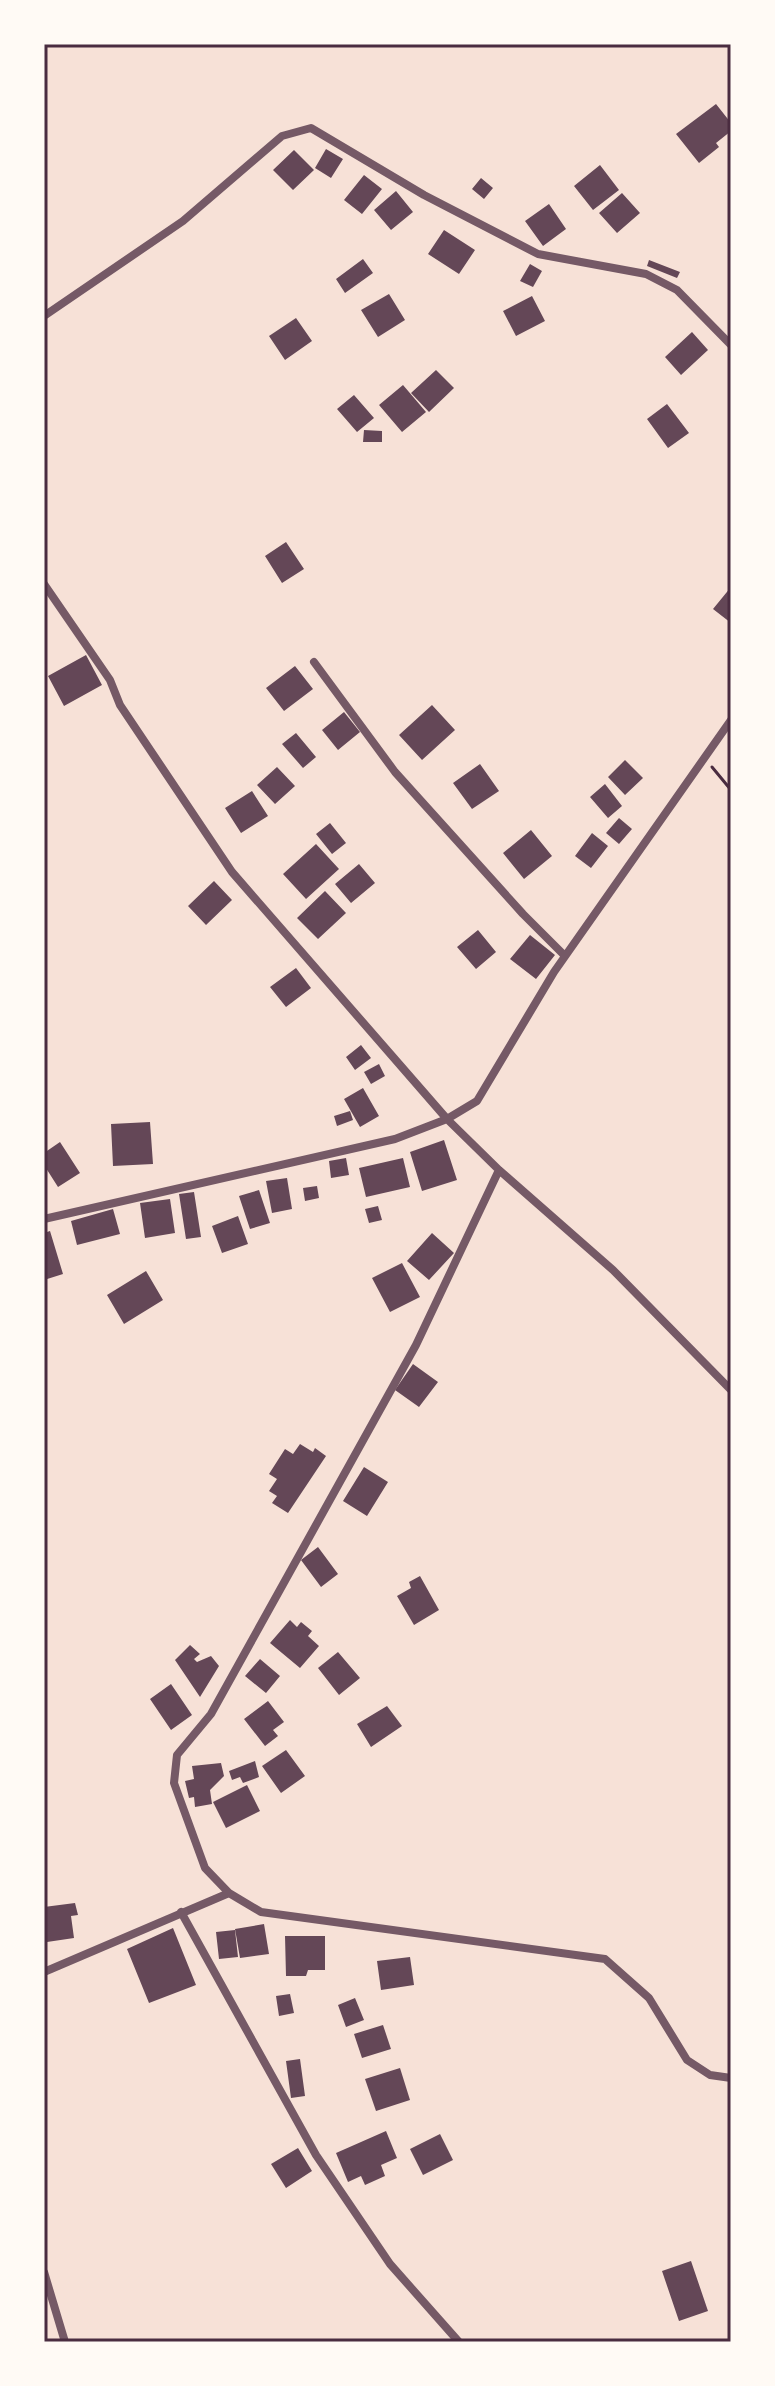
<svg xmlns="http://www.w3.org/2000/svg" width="775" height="2386" font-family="'DejaVu Sans',sans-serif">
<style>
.building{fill:#644757}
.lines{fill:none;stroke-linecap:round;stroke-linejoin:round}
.path{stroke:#4a2c40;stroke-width:3}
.minor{stroke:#755966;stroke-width:8}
.neatline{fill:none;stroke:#4a2c40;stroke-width:3}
</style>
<rect width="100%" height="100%" fill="#f7e1d7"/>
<!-- building -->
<path class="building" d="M716 104 731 123V131L716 143 719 147 699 163 676 134Z
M326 149 343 159 331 178 315 168Z
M294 150 314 170 293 190 273 170Z
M600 165 619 190 593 210 574 186Z
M364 175 382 189 362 214 344 200Z
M481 178 493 188 484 199 472 189Z
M396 191 413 212 391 230 374 210Z
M622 193 640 213 617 233 599 213Z
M549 204 566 229 543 246 525 221Z
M444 230 475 250 459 274 428 254Z
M363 259 373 273 345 293 336 279Z
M649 260 680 272 677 278 647 266Z
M530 264 542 271 533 287 520 281Z
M389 294 405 320 378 337 361 310Z
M532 296 545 321 516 336 503 311Z
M296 318 312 341 285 360 269 336Z
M692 332 708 350 681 375 665 357Z
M436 370 454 388 429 412 411 393Z
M403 385 426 412 402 432 379 405Z
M354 395 374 418 357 432 337 409Z
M667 404 689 433 668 448 647 419Z
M364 430 382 431V442H363Z
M286 542 304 569 282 583 265 556Z
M731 587V623L713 609Z
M86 655 102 685 64 706 48 676Z
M295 666 313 689 284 711 266 688Z
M432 705 455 730 422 760 399 735Z
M344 712 360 732 338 750 322 730Z
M296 733 316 757 303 768 282 744Z
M625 760 643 778 625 795 608 777Z
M480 764 499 791 472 809 453 783Z
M277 767 295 786 275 804 257 785Z
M605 784 622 806 608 818 590 797Z
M252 791 268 816 241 833 225 808Z
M619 818 632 829 619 844 606 833Z
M330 823 346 843 332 854 316 834Z
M531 830 552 856 524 879 503 853Z
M592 833 608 846 591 868 575 856Z
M316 844 339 869 306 899 283 874Z
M359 864 375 883 351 903 335 884Z
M214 881 232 900 206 925 188 906Z
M325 891 346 913 318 939 297 918Z
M478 930 496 952 476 969 457 947Z
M530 935 555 955 536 979 510 959Z
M296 968 311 988 286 1007 270 987Z
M361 1045 371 1058 355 1070 346 1057Z
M379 1064 385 1076 371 1084 364 1072Z
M363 1088 379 1116 360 1127 344 1099Z
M350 1111 353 1120 337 1126 334 1116Z
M150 1122 153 1164 113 1166 111 1124Z
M444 1140 457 1180 422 1191 410 1152Z
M60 1142 80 1173 58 1187 44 1165V1153Z
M346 1158 349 1175 331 1178 329 1161Z
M403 1158 410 1187 366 1197 359 1168Z
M287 1178 292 1209 272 1213 266 1181Z
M317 1186 319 1198 305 1201 303 1188Z
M259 1190 270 1223 250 1229 239 1196Z
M194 1192 201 1237 186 1239 179 1194Z
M170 1199 175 1233 145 1238 140 1203Z
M378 1206 382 1220 369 1223 365 1209Z
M113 1209 120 1234 77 1245 71 1221Z
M238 1216 248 1244 222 1253 212 1226Z
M50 1231 63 1274 44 1280V1233Z
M432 1233 454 1253 429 1280 407 1261Z
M402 1263 420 1297 390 1312 372 1278Z
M146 1271 163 1300 124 1324 107 1295Z
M413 1364 438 1382 419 1407 395 1390Z
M300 1444 313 1452 315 1448 326 1456 288 1513 272 1503 277 1496 269 1491 277 1479 269 1474 285 1449 293 1454Z
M364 1467 388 1482 367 1516 343 1501Z
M318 1547 338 1574 321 1587 301 1560Z
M420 1576 439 1610 414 1625 397 1596 411 1588 409 1582Z
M290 1620 297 1627 301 1622 312 1631 308 1636 319 1646 300 1668 270 1643Z
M190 1645 200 1654 194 1659 197 1662 211 1656 219 1666 200 1697 175 1660Z
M338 1652 360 1678 339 1695 318 1668Z
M260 1659 280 1676 266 1693 245 1676Z
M171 1684 192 1715 171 1730 150 1699Z
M268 1701 284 1722 273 1730 278 1736 265 1746 244 1719Z
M387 1706 402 1726 371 1747 357 1724Z
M286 1750 305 1776 281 1793 262 1766Z
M255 1761 259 1777 243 1783 240 1777 232 1780 229 1771Z
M221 1763 224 1776 210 1790 212 1804 195 1807 194 1797 189 1798 185 1781 194 1779 192 1766Z
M247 1785 260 1811 226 1828 213 1802Z
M75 1903 78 1915 71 1916 74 1938 47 1942 44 1931V1907Z
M264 1924 269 1954 240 1958 235 1929Z
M173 1928 196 1985 149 2003 127 1949Z
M235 1930 238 1957 219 1959 216 1932Z
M285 1936H325V1970H308L306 1976H286Z
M410 1957 414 1985 381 1990 377 1961Z
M290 1994 294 2013 279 2016 276 1996Z
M355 1998 364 2020 346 2027 338 2005Z
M383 2025 391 2049 362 2058 354 2034Z
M300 2059 305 2096 291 2098 286 2061Z
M400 2068 410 2100 376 2111 365 2079Z
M386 2131 397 2158 381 2165 385 2176 365 2185 361 2176 348 2182 336 2153Z
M440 2134 453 2160 423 2175 410 2149Z
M298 2148 312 2171 286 2188 271 2164Z
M691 2261 708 2311 679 2321 662 2271Z"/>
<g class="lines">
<!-- path -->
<path class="path" d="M712 767 731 790"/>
<!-- minor -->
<path class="minor" d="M44 316 183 221 282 136 311 128 424 195 538 254 646 274 677 290 731 345
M44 584 110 680 120 705 232 872 447 1119 499 1170 613 1270 731 1390
M314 662 395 772 523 914 565 956
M499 1170 416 1345 211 1714 177 1755 174 1783 205 1868 229 1893 261 1912 605 1959 649 1998 687 2060 710 2075 731 2078
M44 1219 395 1139 447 1119 477 1101 554 972 731 720
M181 1912 316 2155 390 2264 459 2342
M44 1972 229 1893
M44 2272 65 2342"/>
</g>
<!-- border -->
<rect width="775" height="2386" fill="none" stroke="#fffaf5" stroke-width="92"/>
<rect x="46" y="46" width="683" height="2294" class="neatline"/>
</svg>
